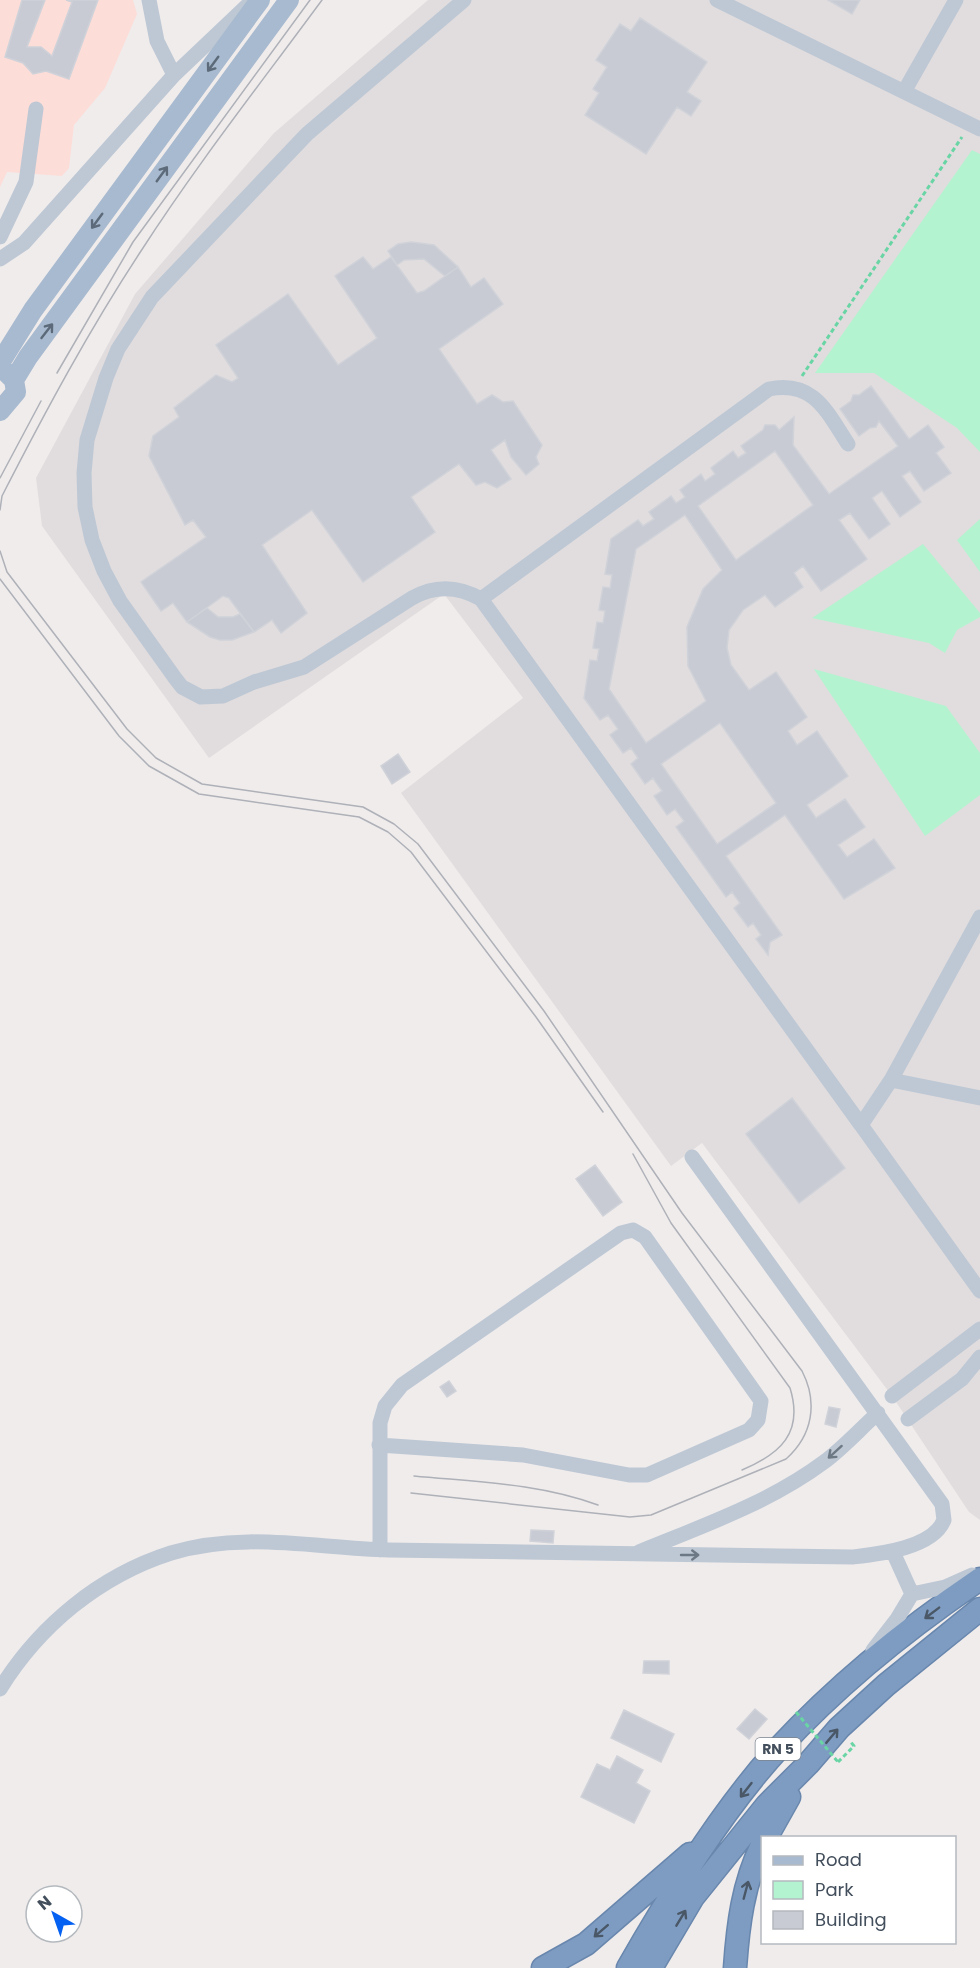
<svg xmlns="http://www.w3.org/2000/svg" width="980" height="1968" font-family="Poppins,sans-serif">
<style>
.education{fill:#e1ddde}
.medical{fill:#fdddd8}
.green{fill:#b4f3d0}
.building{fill:#c8cbd3;stroke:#d0d2d9;stroke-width:1.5;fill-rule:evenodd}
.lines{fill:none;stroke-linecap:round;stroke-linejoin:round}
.highway-casing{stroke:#6987ad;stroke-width:25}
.path{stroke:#69d5a5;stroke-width:3;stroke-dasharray:4.5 3;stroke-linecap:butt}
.minor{stroke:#bec8d4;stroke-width:15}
.major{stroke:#a8bacf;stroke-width:20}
.highway{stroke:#7e9cc2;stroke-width:22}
.tram{stroke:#aeb1b8;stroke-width:1.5}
.path-bridge{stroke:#69d5a5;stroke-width:3;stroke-dasharray:4.5 3;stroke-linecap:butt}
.oneway{stroke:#5c6a79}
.oneway2{stroke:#6e7986}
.oneway3{stroke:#495766}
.labels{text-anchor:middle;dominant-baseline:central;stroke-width:5;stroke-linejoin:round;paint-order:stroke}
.shield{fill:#fff;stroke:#7b848d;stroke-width:1.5}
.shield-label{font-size:14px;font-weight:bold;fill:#434f5c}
</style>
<rect width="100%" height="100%" fill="#f0ecec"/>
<!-- education -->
<path class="education" d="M428 0H980V1520L969 1512 892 1396 702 1143 671 1166 401 793 523 698 444 594 209 758 42 526 36 478 135 294 274 133Z"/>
<!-- medical -->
<path class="medical" d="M0 0H133L137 14 105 88 74 125 69 168 62 176 7 172 0 187Z"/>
<!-- green -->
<path class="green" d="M972 150 980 154V452L957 428 874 373H815Z
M980 519V572L957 540Z
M923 544 980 613V617L957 630 945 653 929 643 812 618Z
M814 669 946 706 980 753V795L925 836Z"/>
<!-- building -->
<path class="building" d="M22 0H45L27 47H41L52 56 72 2 66 0H98L69 79 46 71 33 74 23 63 5 57Z
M828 0H860L852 14Z
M640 18 707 62 687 92 701 101 691 116 677 107 646 154 585 115 599 93 593 89 607 67 596 60 620 24 631 31Z
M411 242 434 245 458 267 445 276 424 259 404 260 397 265 388 251 398 244Z
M363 257 373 269 391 257 417 293 424 291 458 267 471 287 484 278 503 304 439 349 477 404 492 395 503 402 513 401 542 445 536 457 539 464 526 475 511 457 505 440 491 450 511 479 497 488 485 482 476 485 459 464 411 497 435 532 363 582 312 510 262 545 307 613 281 633 272 620 254 632 229 598 223 596 187 622 173 603 161 611 141 582 206 537 193 520 185 525 149 456 153 436 179 417 174 408 216 375 232 382 238 378 216 345 288 294 338 365 377 338 335 276Z
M871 386 909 439 928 425 944 447 936 453 951 473 924 491 910 471 902 476 921 502 900 517 882 491 872 498 890 524 869 539 850 513 839 520 867 559 821 591 803 566 794 573 803 587 775 607 765 595 743 610 729 630 727 648 731 665 749 690 776 672 807 717 788 731 797 745 817 731 848 776 807 805 816 818 845 799 865 827 838 845 847 857 874 839 895 868 844 899 785 815 726 856 782 935 770 942 768 955 756 939 761 935 753 923 748 927 734 908 740 903 732 892 726 897 676 827 684 821 675 809 667 815 654 796 662 791 653 778 645 784 631 764 638 758 631 748 623 753 610 735 618 729 608 715 600 720 584 698 590 660 597 661 599 649 593 648 597 622 603 623 605 611 599 610 603 587 610 588 612 575 605 574 611 539 638 520 643 526 654 519 649 512 671 496 676 503 685 497 680 490 701 474 705 481 715 474 711 468 733 451 738 458 746 453 741 446 763 430 765 425H775L779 430 794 417 793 445 829 494 898 446 879 421 876 427 870 428 859 436 840 409 851 401 853 395H859ZM775 451 813 505 736 560 698 506ZM685 515 722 570 703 589 687 627 688 666 706 701 646 743 609 689 636 549ZM720 723 776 803 717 844 661 764Z
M207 608 218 617H233L240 614 254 632 232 640H220L210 637 187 622Z
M398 754 410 772 392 784 381 766Z
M792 1098 845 1168 799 1203 746 1134Z
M595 1165 622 1202 603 1216 576 1179Z
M449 1381 456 1391 447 1397 440 1387Z
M829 1407 840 1409 836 1427 825 1424Z
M531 1530 554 1531 553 1543 530 1541Z
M644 1661H669V1674L643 1673Z
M755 1709 767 1719 749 1739 737 1729Z
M624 1710 674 1734 661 1762 611 1738Z
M617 1756 643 1770 636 1783 650 1791 634 1823 581 1797 597 1764 610 1770Z"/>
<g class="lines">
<defs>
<path id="highway" d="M766 1838 789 1797
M543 1968 586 1944 690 1854
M628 1968C669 1896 722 1810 778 1749 836 1686 909 1627 980 1579
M651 1968 693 1897 767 1805 808 1764 839 1728 886 1685 980 1609
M735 1968C738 1925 743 1884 762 1845"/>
</defs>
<!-- highway casing -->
<use href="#highway" class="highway-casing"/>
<!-- path -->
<path class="path" d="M802 376 962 137
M838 1762 854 1746 850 1741"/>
<!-- minor -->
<path class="minor" d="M149 0 157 41 174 75
M464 0 307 134 152 297 118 349 106 378 87 440 84 473 85 507 92 540 104 571 120 601 175 678 182 687 201 697 223 696 254 682 304 667 412 598C435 585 458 586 481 599L861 1125
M717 0 980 129
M905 90 956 0
M0 237 26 182 36 109
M0 259 24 243 174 75 253 0
M481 599 769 389C814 380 827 412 848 444
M891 1080 980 917
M980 1098 891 1080 861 1125 980 1291
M892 1396 980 1329
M908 1419 962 1379 980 1357
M379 1445 523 1455 629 1475H647L749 1430 758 1420 761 1401 645 1237 633 1230 621 1233 402 1385 385 1406 380 1423V1550
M639 1552C702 1526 769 1503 824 1462 843 1448 860 1429 878 1413
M893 1552 912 1594
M912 1594 945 1587 972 1575
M873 1650 897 1619 912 1594
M0 1689C39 1626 99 1576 171 1553 242 1531 315 1548 388 1550 543 1553 698 1556 853 1557 879 1554 933 1548 944 1520L942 1504 692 1157"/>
<!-- major -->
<path class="major" d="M0 363 33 310 260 0
M14 380 28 357 289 0
M0 411 16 392 14 380 6 372"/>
<!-- highway -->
<use href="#highway" class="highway"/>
<!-- tram -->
<path class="tram" d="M57 373 133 242 310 0
M0 478 41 401
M0 510 2 496C45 412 89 330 141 251 197 164 261 83 322 0
M0 551 7 572 127 729 156 758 202 784 363 807 394 824 418 844 544 1011 682 1213 802 1371C818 1402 813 1435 786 1459L651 1515 630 1517 411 1493
M0 579 119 736 149 766 199 794 359 817 388 832 411 852 536 1017 603 1112
M633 1154 671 1223 790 1388C804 1433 780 1454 742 1470
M414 1476C476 1482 539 1483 598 1505"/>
<!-- path-bridge -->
<path class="path-bridge" d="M796 1712 838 1762"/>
</g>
<!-- one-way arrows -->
<defs><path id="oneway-shaft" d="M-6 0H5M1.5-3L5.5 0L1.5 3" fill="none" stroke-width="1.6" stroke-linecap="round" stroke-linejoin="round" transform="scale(1.5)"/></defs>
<g class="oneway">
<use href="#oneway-shaft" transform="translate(213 64) rotate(126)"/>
<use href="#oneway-shaft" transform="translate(162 174) rotate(-54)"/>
<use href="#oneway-shaft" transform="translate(97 221) rotate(126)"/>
<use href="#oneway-shaft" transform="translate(47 331) rotate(-52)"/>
</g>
<g class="oneway2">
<use href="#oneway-shaft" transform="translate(835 1452) rotate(138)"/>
<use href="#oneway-shaft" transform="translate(690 1555)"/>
</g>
<g class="oneway3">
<use href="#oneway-shaft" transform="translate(932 1613) rotate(143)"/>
<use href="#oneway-shaft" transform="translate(832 1736) rotate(-50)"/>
<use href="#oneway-shaft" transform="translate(746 1790) rotate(128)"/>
<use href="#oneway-shaft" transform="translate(746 1890) rotate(-75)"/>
<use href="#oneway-shaft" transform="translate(681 1918) rotate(-59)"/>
<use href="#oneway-shaft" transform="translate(601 1931) rotate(139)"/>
</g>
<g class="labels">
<!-- shield labels -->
<rect class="shield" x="755.5" y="1738" width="45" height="22" rx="4.5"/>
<g class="shield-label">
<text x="778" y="1749">RN 5</text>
</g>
</g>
<!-- legend -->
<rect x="761" y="1836" width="195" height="108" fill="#ffffff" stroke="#b4b9be" stroke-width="1.5"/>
<rect x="773" y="1856" width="30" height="9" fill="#a8bacf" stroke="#b4b9be" stroke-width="1.5"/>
<text x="815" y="1866" font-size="18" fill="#434f5c">Road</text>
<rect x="773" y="1881" width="30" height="18" fill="#b4f3d0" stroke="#b4b9be" stroke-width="1.5"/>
<text x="815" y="1896" font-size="18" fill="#434f5c">Park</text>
<rect x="773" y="1911" width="30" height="18" fill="#c8cbd3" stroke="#b4b9be" stroke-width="1.5"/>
<text x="815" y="1926" font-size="18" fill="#434f5c">Building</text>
<!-- north arrow -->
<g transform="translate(54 1914) rotate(320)"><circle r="28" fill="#ffffff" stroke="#b4b9be" stroke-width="1.5"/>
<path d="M0-4.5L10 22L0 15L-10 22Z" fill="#0561f1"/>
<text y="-9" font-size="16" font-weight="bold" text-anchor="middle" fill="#434f5c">N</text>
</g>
</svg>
